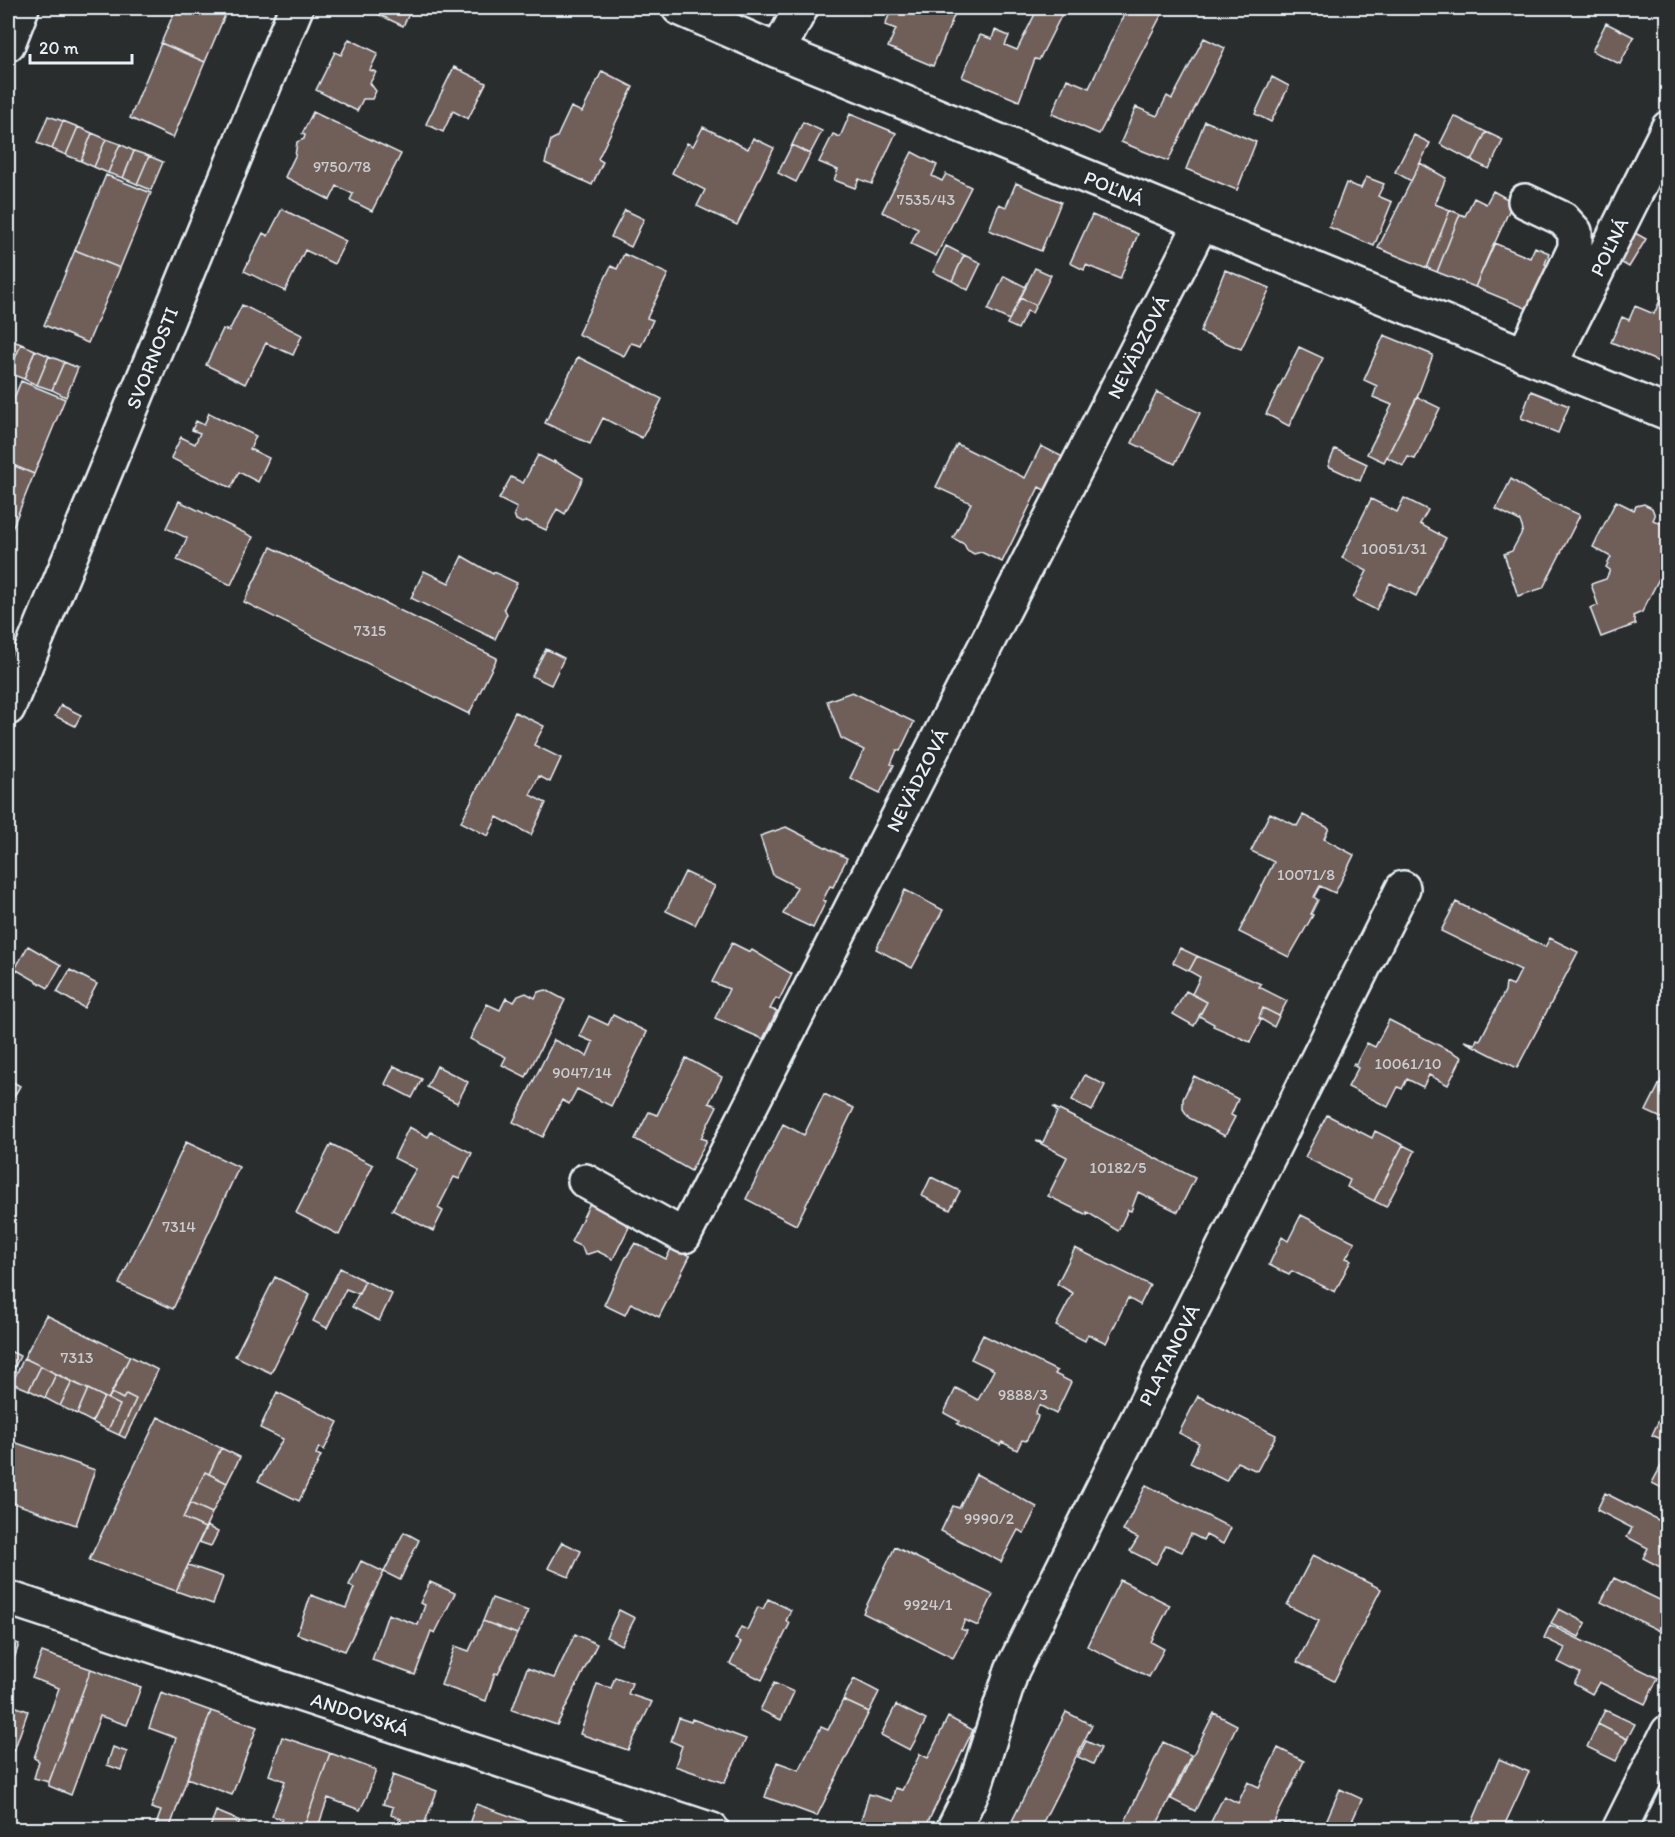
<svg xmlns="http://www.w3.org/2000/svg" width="1675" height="1837" font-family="Itim,sans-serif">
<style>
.building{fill:#705e59;stroke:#e8f1f8;stroke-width:1.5}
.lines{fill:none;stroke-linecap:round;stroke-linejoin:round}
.minor-casing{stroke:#e8f1f8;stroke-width:38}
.minor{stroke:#2a2d2e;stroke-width:33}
.labels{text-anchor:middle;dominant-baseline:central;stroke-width:4.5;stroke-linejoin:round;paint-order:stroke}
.number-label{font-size:16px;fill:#caccd0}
.street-label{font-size:20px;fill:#e8f1f8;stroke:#2a2d2e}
</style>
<rect width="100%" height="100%" fill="#2a2d2e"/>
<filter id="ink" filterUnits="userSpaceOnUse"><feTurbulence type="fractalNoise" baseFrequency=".0167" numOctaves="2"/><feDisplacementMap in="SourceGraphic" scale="12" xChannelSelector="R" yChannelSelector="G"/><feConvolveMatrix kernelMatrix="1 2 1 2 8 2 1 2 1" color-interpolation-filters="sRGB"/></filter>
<g filter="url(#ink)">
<!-- building -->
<path class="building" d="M176 8H228L205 62 161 43Z
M365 8H412L403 26Z
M892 8 903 10 947 8 956 11 933 66 888 47 896 29 885 25Z
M1038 8H1065L1039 60 1035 59 1019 101 962 77 980 35 992 39 995 30 1009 36 1005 45 1017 50Z
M1127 8 1139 14 1142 8H1165L1099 134 1052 114 1067 79 1089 88Z
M1606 23 1634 37 1620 64 1592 51Z
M1204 38 1225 48 1168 161 1121 142 1136 107 1157 116 1167 96 1172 99Z
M349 39 378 53 370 70 376 72 370 83 376 91 372 99H363L357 111 316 90 335 52 341 55Z
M161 43 205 62 173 138 130 118Z
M454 67 486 83 468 119 453 111 443 132 426 124Z
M602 71 633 87 598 159 603 162 592 185 545 163 551 140 557 137 571 107 582 112Z
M1272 77 1289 86 1271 122 1255 114Z
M313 112 401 154 372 211 350 200 353 194 337 186 330 200 285 177 295 156 297 142 304 139 305 135 302 134Z
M850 114 896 133 872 184 859 179 855 188 834 180 838 170 819 162 833 134 840 137Z
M48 116 63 121 52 149 37 143Z
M1454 116 1486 132 1472 161 1440 144Z
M63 121 78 127 66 155 52 149Z
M1205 121 1256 142 1237 190 1186 169Z
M803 122 822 131 810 154 792 145Z
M78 127 92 133 81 161 66 155Z
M703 127 748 149 753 138 774 148 737 225 697 206 705 190 672 173 687 143 693 146Z
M1486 132 1503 140 1489 169 1472 161Z
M92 133 106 139 94 167 81 161Z
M1414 135 1430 143 1411 181 1395 172Z
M106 139 120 144 108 173 94 167Z
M120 144 134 151 123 178 108 173Z
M792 145 810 154 796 182 778 173Z
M134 151 149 156 137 184 123 178Z
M912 152 937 165 932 176 942 181 946 174 971 187 936 256 911 244 918 229 882 212Z
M149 156 163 162 151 190 137 184Z
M1420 163 1446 178 1435 204 1450 210 1427 268 1378 248Z
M106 175 151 193 120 268 75 250Z
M1366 177 1384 184 1378 196 1392 202 1374 246 1329 227 1346 183 1361 188Z
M1016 183 1061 202 1041 251 989 230 999 204 1006 207Z
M1493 191 1513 202 1475 287 1437 272 1460 214 1465 216 1474 198 1486 204Z
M282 209 346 241 334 264 305 250 285 291 244 271 263 233 268 236Z
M625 210 644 219 631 247 611 237Z
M1450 210 1460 214 1437 272 1427 268Z
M1092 215 1138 234 1120 279 1086 265 1084 270 1070 263Z
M1628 229 1646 239 1629 267 1613 258Z
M1494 243 1530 258 1535 247 1549 253 1545 264 1550 266 1533 311 1475 287Z
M946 246 964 255 952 281 933 272Z
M75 250 120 268 88 343 44 325Z
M624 254 668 274 647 318 653 320 641 346 631 343 624 356 578 334 611 266 617 269Z
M964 255 981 263 968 290 952 281Z
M1035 268 1051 275 1036 305 1020 298Z
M1225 270 1270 288 1241 349 1200 332Z
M1004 276 1026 287 1009 320 988 310Z
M1668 282V344L1659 362 1611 342 1622 317 1629 320 1635 306 1654 314Z
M1020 298 1036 305 1032 313 1027 311 1018 329 1007 324Z
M242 305 302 335 293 355 266 343 245 384 206 365 223 329 229 331Z
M1384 335 1433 355 1416 400 1384 462 1367 454 1392 405 1373 397 1377 386 1364 380Z
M8 339 21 344 9 373H8Z
M21 344 35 350 24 379 9 373Z
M1668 344V366L1659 362Z
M1299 347 1323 358 1289 426 1266 414Z
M35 350 49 356 37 385 24 379Z
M49 356 64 362 52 390 37 385Z
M578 357 662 399 642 438 603 418 590 444 545 423Z
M64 362 78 368 66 397 52 390Z
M21 381 65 399 34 474 8 463V413Z
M1531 391 1569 406 1558 433 1521 418Z
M1157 392 1200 413 1175 464 1132 443Z
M1417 397 1440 408 1415 459 1408 457 1403 466 1387 457Z
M209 413 256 436 250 449 269 458 258 482 239 472 231 488 171 458 181 437 195 444 200 433 192 430 196 421 204 425Z
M957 444 1025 478 1041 446 1069 460 1052 494 1039 487 1002 562 981 552 974 554 967 550 964 544 953 538 971 503 936 487Z
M1335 449 1367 464 1360 481 1328 466Z
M538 455 554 463V461L583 478 565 514 557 509 546 530 527 521 522 523 516 520 514 514 517 508 499 499 511 477 523 483Z
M8 463 34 474 8 539Z
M1511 479 1536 495 1580 515 1543 588 1518 596 1504 554 1512 551 1523 530 1520 521 1496 509Z
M1404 498 1428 510 1420 524 1446 538 1416 596 1390 583 1376 610 1353 598 1367 571 1342 558 1371 499 1397 512Z
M179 501 253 537 231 585 177 560 187 538 166 528Z
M1616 501 1634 510 1636 506 1644 504 1652 508 1655 516 1653 520 1668 527V561L1642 612 1633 616 1636 624 1601 637 1590 608 1598 605 1591 584 1606 579 1610 570 1606 567 1611 557 1593 547Z
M271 547 497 658 469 714 244 602Z
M462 556 493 574 494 572 517 583 504 608 507 614 495 639 411 598 424 571 449 583Z
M546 649 564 658 551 685 532 676Z
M852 692 914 722 900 751 897 750 891 764 894 765 880 793 850 778 864 750 841 738 827 701Z
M61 705 81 715 75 726 55 716Z
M515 712 544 726 534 745 561 758 550 782 539 776 530 795 546 803 531 835 497 817 488 836 461 822Z
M1270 813 1297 826 1303 815 1329 828 1324 839 1354 855 1335 893 1320 886 1314 897 1318 900 1311 914 1313 915 1289 957 1239 932 1274 862 1251 851Z
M786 827 847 858 833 887 830 886 823 900 826 901 813 928 783 914 797 887 773 875 760 836Z
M685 872 715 886 695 925 666 911Z
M905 890 943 910 912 968 876 949Z
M1456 902 1545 947 1550 938 1578 952 1517 1068 1464 1041 1475 1044 1477 1039 1480 1040 1505 991 1506 983 1513 986 1521 970 1441 931Z
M732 943 750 952 752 950 792 974 779 1000 776 998 770 1009 777 1011 763 1039 715 1018 729 989 712 982Z
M28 946 61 965 48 988 15 969Z
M1180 948 1197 956 1189 971 1173 963Z
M1197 956 1261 984 1259 987 1287 1001 1279 1016 1263 1008 1259 1018 1261 1020 1250 1042 1213 1026 1214 1024 1199 1016 1207 1002 1192 994 1200 977 1189 971Z
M70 970 97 984 84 1008 57 992Z
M546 990 565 1000 526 1077 502 1065 506 1057 470 1039 487 1004 500 1010 506 998 514 1002 518 996 526 993 535 998 538 992Z
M1186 991 1207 1002 1194 1026 1173 1014Z
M1263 1008 1279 1016 1274 1027 1259 1018Z
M613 1015 647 1032 611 1106 577 1089 569 1104 562 1100 543 1137 513 1122 554 1040 587 1056 593 1042 579 1036 589 1016 608 1025Z
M1389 1020 1462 1057 1448 1085 1429 1075 1423 1087 1407 1079 1402 1089 1398 1087 1388 1107 1348 1087 1358 1068 1353 1065 1354 1063 1356 1064 1367 1043 1375 1047Z
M686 1058 722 1077 709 1103 717 1106 701 1138 707 1140 691 1171 635 1139 649 1112 657 1115Z
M394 1066 422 1079 412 1098 385 1084Z
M437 1066 468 1082 457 1103 427 1087Z
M1668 1067V1121L1646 1111Z
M1085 1075 1105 1085 1092 1111 1072 1100Z
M1194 1076 1238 1099 1231 1115 1235 1117 1225 1136 1189 1118 1183 1109V1099Z
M8 1079 20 1086 8 1107Z
M824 1094 854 1108 796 1225 746 1199 783 1124 804 1135Z
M1053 1107 1195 1178 1178 1212 1138 1192 1131 1211 1128 1210 1118 1231 1087 1212V1215L1048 1196 1067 1157 1036 1141 1043 1142 1057 1112Z
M1327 1115 1372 1138 1375 1131 1403 1145 1374 1201 1347 1187 1350 1180 1305 1157Z
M409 1127 428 1137 431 1132 472 1153 459 1179 454 1177 438 1208 443 1211 433 1231 392 1210 416 1169 394 1158Z
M186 1142 239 1167 173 1309 119 1284Z
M331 1144 373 1165 339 1235 296 1213Z
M1403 1145 1415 1151 1386 1207 1374 1201Z
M931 1177 960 1191 950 1210 922 1196Z
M591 1201 632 1221 613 1259 597 1251 585 1255 582 1247 571 1242Z
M1301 1215 1355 1242 1346 1258 1351 1260 1335 1292 1292 1271 1289 1275 1269 1265 1282 1237 1288 1241Z
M635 1243 666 1259 672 1247 690 1256 659 1317 631 1303 625 1315 604 1305 625 1259Z
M1075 1248 1150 1285 1140 1305 1128 1298 1106 1343 1088 1334 1085 1341 1056 1326 1073 1293 1057 1284Z
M340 1268 365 1281 359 1294 346 1289 327 1328 313 1321Z
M275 1277 310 1294 271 1373 235 1356Z
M365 1281 392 1294 379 1321 352 1307Z
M46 1315 130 1356 108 1399 24 1358Z
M983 1335 1057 1371 1055 1374 1071 1382 1056 1414 1039 1405 1035 1414 1038 1416 1037 1420 1026 1441 1022 1440 1017 1450 1002 1442 1000 1445 957 1424 959 1421 944 1413 956 1388 978 1400 994 1370 971 1359Z
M8 1350 20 1356 8 1381Z
M130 1356 158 1370 125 1438 119 1435 136 1399 126 1394 123 1399 112 1393Z
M24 1358 41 1366 29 1390 12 1383Z
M41 1366 56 1374 45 1398 29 1390Z
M56 1374 72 1382 60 1406 45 1398Z
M72 1382 88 1389 77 1414 60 1406Z
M88 1389 104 1397 92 1422 77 1414Z
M277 1392 338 1422 324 1450 319 1447 316 1454 321 1456 299 1501 258 1481 283 1439 260 1428Z
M112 1393 123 1399 126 1394 136 1399 119 1435 108 1430 120 1405 108 1399Z
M1198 1396 1276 1435 1257 1471 1237 1462 1226 1481 1190 1463 1199 1443 1179 1433Z
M104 1397 120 1405 108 1430 92 1422Z
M158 1417 221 1448 209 1474 205 1472 183 1518 205 1528 176 1591 89 1560Z
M1659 1420 1668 1424V1442L1652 1435Z
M8 1440 95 1470 76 1525 8 1501Z
M221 1448 240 1457 227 1483 209 1474Z
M1668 1453V1491L1652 1483Z
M205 1472 227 1483 212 1513 190 1503Z
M976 1474 1037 1507 1024 1533 1018 1530 1001 1562 941 1531 953 1506 959 1508Z
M1146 1485 1231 1528 1223 1544 1206 1535 1203 1540 1191 1534 1182 1552 1166 1545 1156 1564 1130 1551 1138 1538 1123 1531Z
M1605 1493 1668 1525V1563L1664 1569 1643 1558 1648 1548 1627 1537 1632 1528 1597 1510Z
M190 1503 212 1513 205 1528 183 1518Z
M207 1526 218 1532 211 1546 199 1542Z
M404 1532 419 1540 400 1580 384 1572Z
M562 1542 581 1551 569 1577 548 1568Z
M895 1547 993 1595 978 1626 965 1620 961 1629 967 1631 953 1658 863 1613Z
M1313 1555 1381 1589 1334 1681 1297 1662 1319 1621 1287 1605Z
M361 1561 384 1572 345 1651 297 1634 311 1595 346 1608 354 1588 349 1585Z
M188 1565 223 1577 213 1604 176 1591Z
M1614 1578 1668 1604V1635L1601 1602Z
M1120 1580 1170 1605 1151 1642 1164 1649 1149 1677 1087 1646Z
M430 1582 455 1593 435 1633 431 1631 415 1675 372 1660 388 1614 418 1625 425 1605 420 1603Z
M492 1598 528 1611 517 1634 483 1621Z
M768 1599 791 1610 786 1621 790 1623 762 1680 730 1664 741 1642 735 1639 741 1627 747 1630 758 1607 763 1609Z
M1559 1609 1586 1623 1579 1637 1551 1623Z
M619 1610 635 1618 621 1645 606 1637Z
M483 1621 517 1634 498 1674 495 1673 486 1701 441 1685 455 1646 469 1651Z
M1550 1625 1658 1678 1645 1704 1599 1682 1592 1694 1574 1684 1580 1673 1558 1662 1565 1648 1544 1638Z
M575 1634 597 1644 557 1725 512 1710 527 1668 554 1678Z
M8 1640 19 1644 8 1677Z
M42 1652 91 1669 49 1782 34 1778 39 1761 34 1758 59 1688 32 1678Z
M91 1669 141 1687 127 1725 100 1716 71 1795 49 1786V1782Z
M615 1677 632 1683 628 1694 652 1702 628 1750 580 1734 597 1684 611 1688Z
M854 1679 879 1692 869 1712 843 1700Z
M774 1683 794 1692 781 1720 760 1710Z
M161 1693 211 1711 169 1830H154L161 1811 151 1808 176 1738 149 1728Z
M843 1700 869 1712 817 1816 765 1797 777 1762 799 1770 821 1727 828 1730Z
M11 1705 28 1711 14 1751 8 1748V1716Z
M896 1705 926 1720 910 1750 881 1735Z
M1605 1710 1635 1724 1627 1739 1598 1724Z
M211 1711 257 1727 232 1795 187 1778Z
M1066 1712 1092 1725 1039 1830H968L969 1822 1010 1825Z
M1214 1713 1237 1725 1195 1811 1171 1799Z
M948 1717 973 1730 924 1830H858L869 1794 892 1801 895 1788 902 1790 920 1754 928 1758Z
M679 1718 691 1722 692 1719 746 1739 724 1783 675 1766 682 1746 671 1741Z
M1598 1724 1627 1739 1616 1761 1587 1747Z
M282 1737 330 1753 303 1830H279L282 1819 272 1816 285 1781 269 1775Z
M1086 1741 1101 1748 1093 1764 1078 1757Z
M1163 1742 1191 1755 1154 1830H1121Z
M113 1747 127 1752 121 1770 107 1765Z
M1278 1748 1304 1761 1270 1830H1207L1224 1796 1238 1803 1248 1782 1259 1787Z
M330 1753 376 1770 367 1796 360 1810 328 1798 317 1830H303Z
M1499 1759 1529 1772 1502 1830H1469Z
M393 1775 437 1791 422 1830H396L401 1819 391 1815 393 1807 383 1804Z
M1340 1789 1362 1799 1348 1830H1282L1284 1823 1324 1826Z
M476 1804 524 1821 521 1830H467Z
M216 1811 240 1821 236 1830H209Z
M240 1821 255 1826 254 1830H236Z
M1374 1825 1422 1829 1374 1830Z"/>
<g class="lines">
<defs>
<path id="minor" d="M679 8 778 51 1668 413
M8 44 22 8
M778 51 801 8
M1524 355 1575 248V232L1563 219 1525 201
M1550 365 1668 128
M8 708 296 8
M585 1181 684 1236 1201 224
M8 1598 712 1830
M953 1830 975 1786 1012 1670 1403 888
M1619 1830 1668 1732"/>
</defs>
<!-- minor casing -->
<use href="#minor" class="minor-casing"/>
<!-- minor -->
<use href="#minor" class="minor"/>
</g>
</g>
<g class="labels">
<!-- number labels -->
<g class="number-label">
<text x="342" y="166">9750/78</text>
<text x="926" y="199">7535/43</text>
<text x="1394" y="548">10051/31</text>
<text x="370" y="630">7315</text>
<text x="1306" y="874">10071/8</text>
<text x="1408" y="1063">10061/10</text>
<text x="582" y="1072">9047/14</text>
<text x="1118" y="1167">10182/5</text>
<text x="179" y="1226">7314</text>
<text x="77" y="1357">7313</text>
<text x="1023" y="1394">9888/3</text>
<text x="989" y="1518">9990/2</text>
<text x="928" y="1604">9924/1</text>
</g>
<!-- street labels -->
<g class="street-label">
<text transform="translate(1114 188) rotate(22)">POĽNÁ</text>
<text transform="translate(1609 247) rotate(-64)">POĽNÁ</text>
<text transform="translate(1138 347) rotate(-63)">NEVÄDZOVÁ</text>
<text transform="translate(152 358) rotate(-68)">SVORNOSTI</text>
<text transform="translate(917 780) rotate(-63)">NEVÄDZOVÁ</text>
<text transform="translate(1169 1355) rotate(-63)">PLATANOVÁ</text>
<text transform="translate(360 1714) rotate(18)">ANDOVSKÁ</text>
</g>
</g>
<!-- margin -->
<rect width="1675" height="1837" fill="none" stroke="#2a2d2e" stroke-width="30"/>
<rect x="15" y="15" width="1645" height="1807" fill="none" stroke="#e8f1f8" stroke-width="2" filter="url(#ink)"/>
<!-- scale -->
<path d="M30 54v9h102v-9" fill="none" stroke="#e8f1f8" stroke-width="3"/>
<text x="39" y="54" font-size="18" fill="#e8f1f8" stroke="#2a2d2e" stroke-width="4.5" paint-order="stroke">20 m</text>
</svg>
